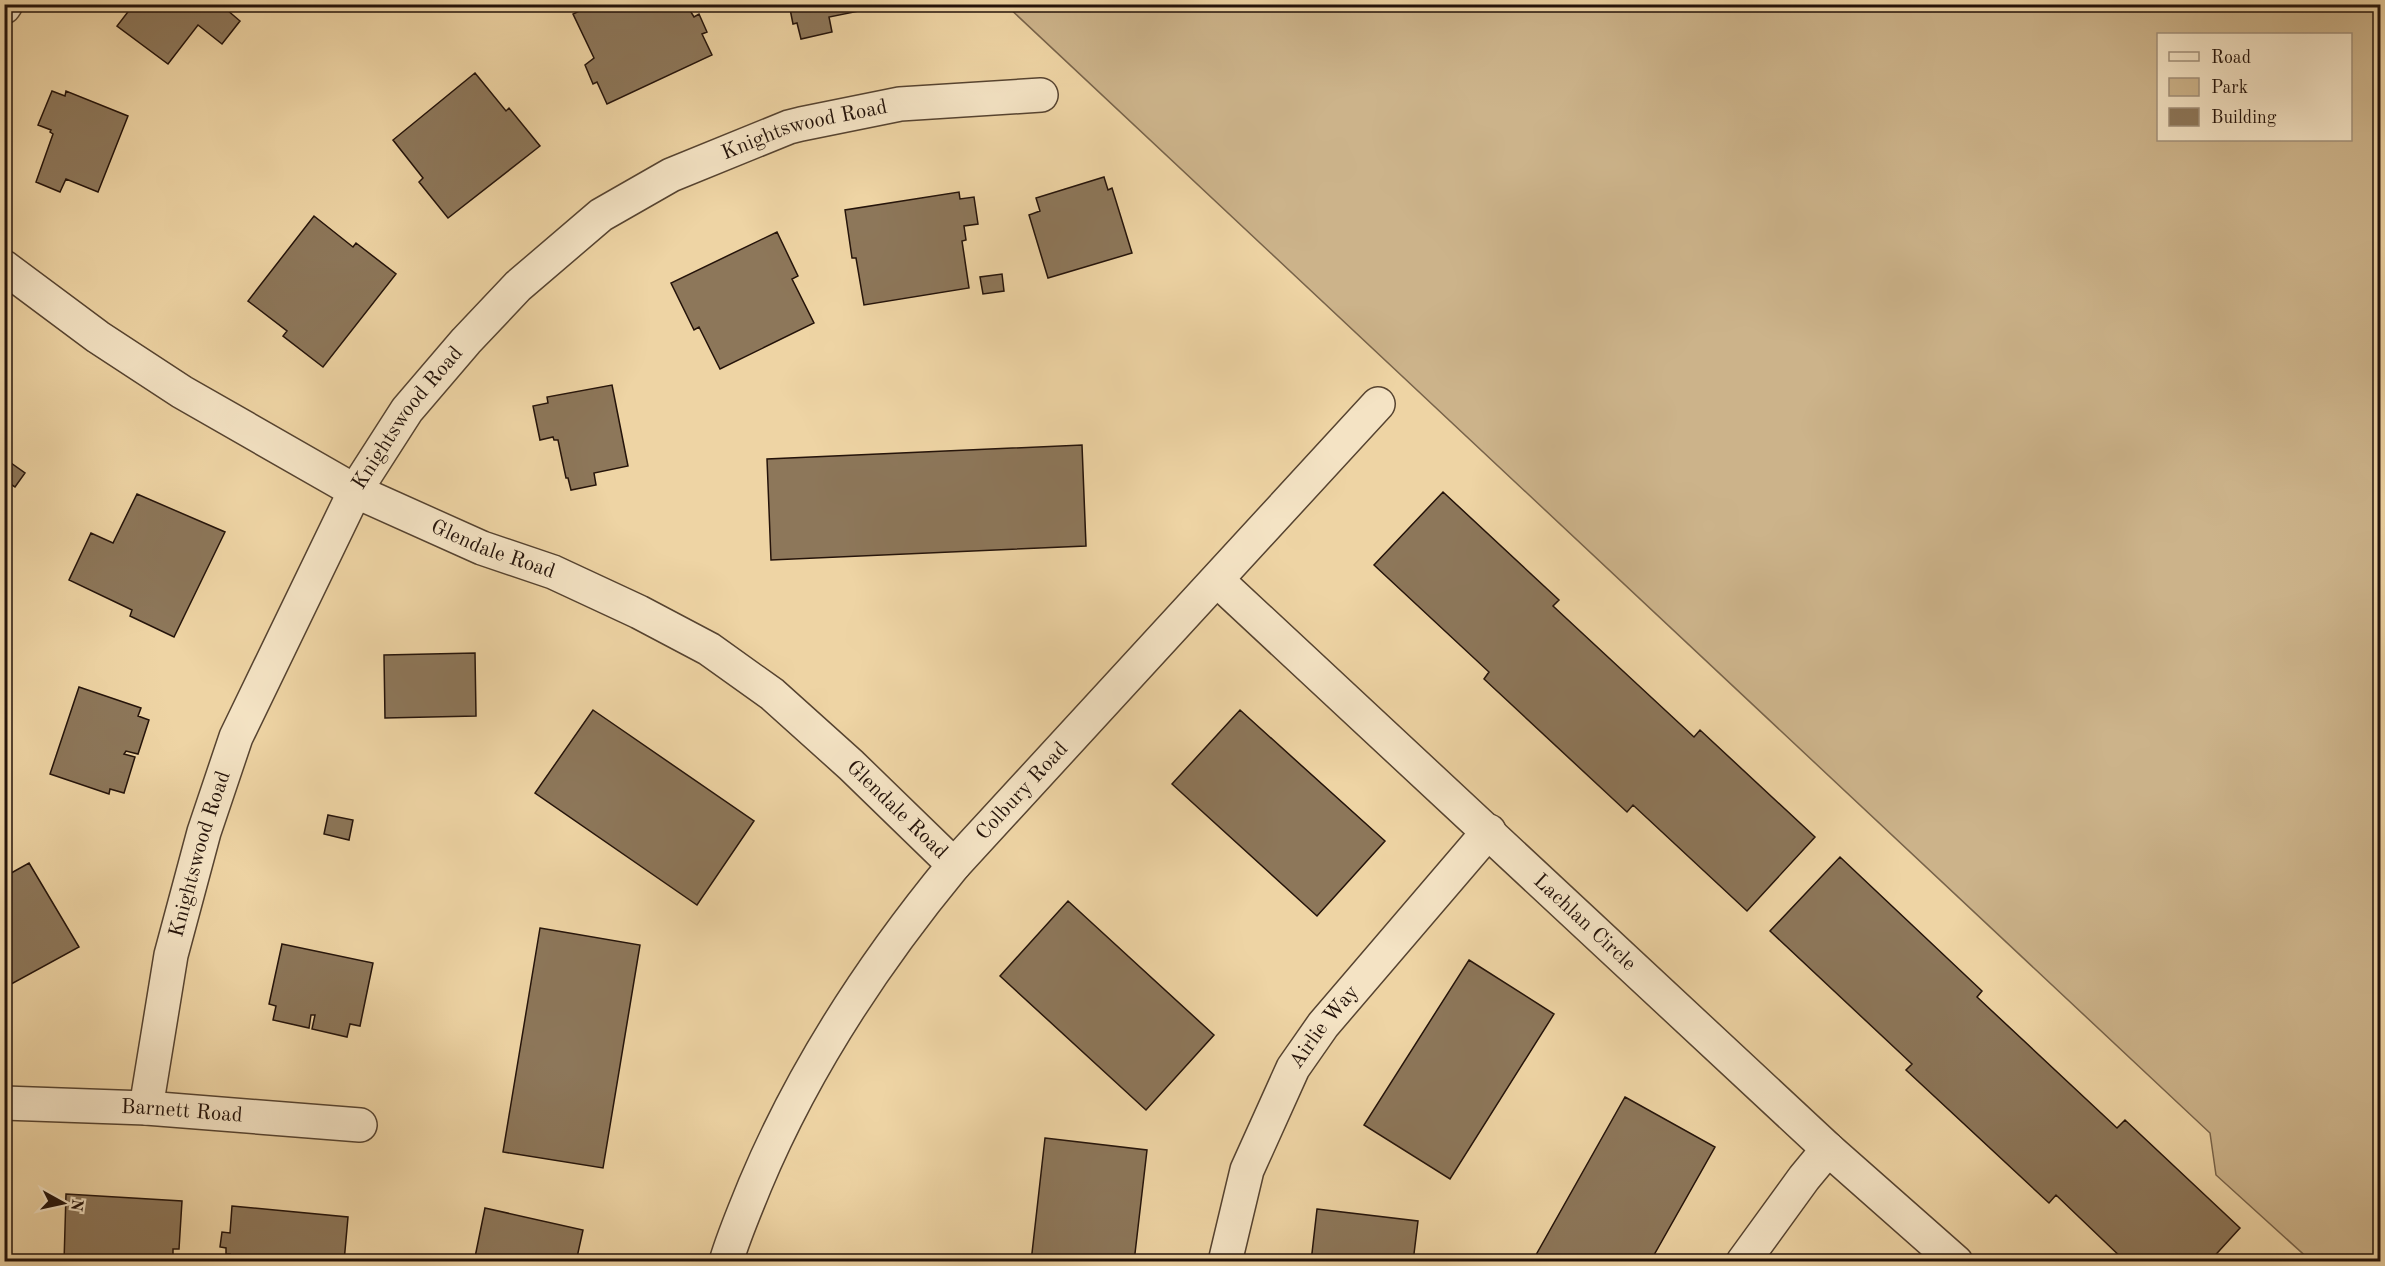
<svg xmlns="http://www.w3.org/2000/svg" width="2385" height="1266" font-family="'Old Standard TT',serif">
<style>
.green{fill:#ccb38a;stroke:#78634a;stroke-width:1.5;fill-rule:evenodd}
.building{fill:#8d775a;stroke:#24130a;stroke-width:1.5}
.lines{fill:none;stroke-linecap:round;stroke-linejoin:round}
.street-casing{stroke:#564330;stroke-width:36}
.street{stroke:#f4e3c4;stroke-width:33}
.labels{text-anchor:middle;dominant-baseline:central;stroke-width:4.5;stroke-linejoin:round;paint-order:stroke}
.street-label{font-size:21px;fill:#24130a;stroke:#f4e3c4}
</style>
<rect width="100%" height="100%" fill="#eed4a4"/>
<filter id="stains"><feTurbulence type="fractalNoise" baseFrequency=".00333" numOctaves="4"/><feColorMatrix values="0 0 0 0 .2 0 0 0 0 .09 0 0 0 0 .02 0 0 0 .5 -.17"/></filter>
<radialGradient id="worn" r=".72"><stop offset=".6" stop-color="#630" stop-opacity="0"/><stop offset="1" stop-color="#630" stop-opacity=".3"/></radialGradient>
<!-- green -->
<path class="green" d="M1006 5H2380V1261H2311L2216 1175 2210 1133ZM2158 34H2350V140H2158Z"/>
<!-- building -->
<path class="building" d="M134 4H220L240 21 222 44 198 25 168 64 117 26Z
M594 4H686L694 17 699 14 707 32 702 34 712 55 607 104 597 82 593 84 585 65 594 58 573 14Z
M789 4H868L869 9 829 17 832 32 801 39 797 23 793 24Z
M475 73 506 111 509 108 540 146 448 218 419 182 423 178 393 140Z
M52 91 65 96 66 91 128 116 98 192 66 179 60 192 36 182 53 134 50 132 51 130 38 125Z
M1104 177 1108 190 1112 188 1132 253 1048 278 1029 215 1040 211 1036 198Z
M959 192 960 199 974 197 978 224 964 226 966 240 962 241 969 288 864 305 856 258H852L845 210Z
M314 216 353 247 356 243 396 274 323 367 283 336 287 331 248 301Z
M777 232 798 276 792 279 814 323 720 369 699 327 694 330 671 283Z
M1002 274 1004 291 983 294 980 277Z
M612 385 628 466 594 473 596 485 571 490 568 478H566L558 440H554L553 437 540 440 533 406 548 403 547 397Z
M1082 445 1086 546 771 560 767 459Z
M4 458 25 473 15 487 4 480Z
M1443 492 1559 600 1553 606 1694 737 1700 730 1815 837 1747 911 1633 805 1627 812 1484 679 1489 672 1374 565Z
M137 494 225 532 174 637 130 616 132 610 69 580 91 533 113 543Z
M475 653 476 716 385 718 384 655Z
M79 687 141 708 138 716 149 720 138 754 126 751 124 754 135 757 124 793 110 789 109 794 50 774Z
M593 710 754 821 697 905 535 793Z
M1240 710 1385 841 1317 916 1172 784Z
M328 815 353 820 349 840 324 834Z
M1840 857 1982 991 1977 997 2117 1128 2125 1120 2240 1228 2209 1262H2126L2056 1195 2049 1203 1906 1070 1912 1064 1770 931Z
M29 863 79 947 4 988V877Z
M1068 901 1214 1035 1146 1110 1000 976Z
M540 928 640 945 603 1168 503 1152Z
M282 944 373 963 360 1026 350 1024 347 1037 312 1029 315 1015H311L309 1028 273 1020 276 1006 269 1004Z
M1469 960 1554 1014 1450 1179 1364 1125Z
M1625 1097 1715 1147 1650 1262H1532Z
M1045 1138 1147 1150 1134 1262H1031Z
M66 1194 182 1201 179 1249H173V1262H64Z
M232 1206 348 1217 344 1262H230V1254H226V1248L220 1247 222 1232 230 1233Z
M485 1208 583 1230 576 1262H474Z
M1317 1209 1418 1221 1413 1262H1311Z
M2255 1255 2263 1262H2249Z"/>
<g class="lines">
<defs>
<g id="street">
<path d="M4 7 6 4"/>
<path id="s1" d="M4 267 98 337 182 392 355 491 482 548 553 572 639 612 709 649 772 694 851 765 954 865"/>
<path id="s2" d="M1218 581 1828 1149 1956 1262"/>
<path id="s3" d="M4 1103 146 1108 360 1125"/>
<path id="s4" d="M146 1108 171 955 204 832 236 737 355 491 407 410 466 341 518 286 601 215 671 175 789 127 801 124 900 104 1041 95"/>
<path id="s5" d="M726 1262C734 1235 745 1210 755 1185 804 1068 874 962 954 865L1378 404"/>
<path id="s6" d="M1225 1262 1247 1170 1293 1068 1323 1025 1489 831"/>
<path d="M1743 1262 1804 1178 1828 1149"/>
</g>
</defs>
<!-- street casing -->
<use href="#street" class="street-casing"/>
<!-- street -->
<use href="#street" class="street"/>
</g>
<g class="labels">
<!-- street labels -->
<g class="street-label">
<text stroke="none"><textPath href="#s4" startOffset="1250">Knightswood Road</textPath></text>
<text stroke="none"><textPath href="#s4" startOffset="746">Knightswood Road</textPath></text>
<text stroke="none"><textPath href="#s1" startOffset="567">Glendale Road</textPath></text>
<text stroke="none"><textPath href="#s5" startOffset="561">Colbury Road</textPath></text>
<text stroke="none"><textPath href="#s1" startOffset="1053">Glendale Road</textPath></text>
<text stroke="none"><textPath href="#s4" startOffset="260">Knightswood Road</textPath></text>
<text stroke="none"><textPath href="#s2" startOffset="501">Lachlan Circle</textPath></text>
<text stroke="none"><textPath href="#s6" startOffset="258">Airlie Way</textPath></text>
<text stroke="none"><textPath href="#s3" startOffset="178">Barnett Road</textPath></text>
</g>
</g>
<!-- margin -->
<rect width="2385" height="1266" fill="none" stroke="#eed4a4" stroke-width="24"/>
<rect x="6" y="6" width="2373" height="1254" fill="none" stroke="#24130a" stroke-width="3"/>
<rect x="12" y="12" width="2361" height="1242" fill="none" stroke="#24130a" stroke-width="1.5"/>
<!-- legend -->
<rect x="2157" y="33" width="195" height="108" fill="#f4e3c4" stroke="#a1907a" stroke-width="1.5"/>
<rect x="2169" y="52" width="30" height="9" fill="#f4e3c4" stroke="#a1907a" stroke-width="1.5"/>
<text x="2211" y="63" font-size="18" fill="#24130a">Road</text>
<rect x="2169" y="78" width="30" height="18" fill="#ccb38a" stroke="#a1907a" stroke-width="1.5"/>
<text x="2211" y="93" font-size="18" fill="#24130a">Park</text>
<rect x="2169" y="108" width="30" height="18" fill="#8d775a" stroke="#a1907a" stroke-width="1.5"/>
<text x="2211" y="123" font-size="18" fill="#24130a">Building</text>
<!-- north arrow -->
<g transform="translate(63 1203) rotate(98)" stroke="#f4e3c4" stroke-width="4.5" paint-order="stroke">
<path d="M0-4.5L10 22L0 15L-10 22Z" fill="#24130a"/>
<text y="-9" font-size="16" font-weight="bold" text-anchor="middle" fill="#24130a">N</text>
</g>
<rect width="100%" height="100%" filter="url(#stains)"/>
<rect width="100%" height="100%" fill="url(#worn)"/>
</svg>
